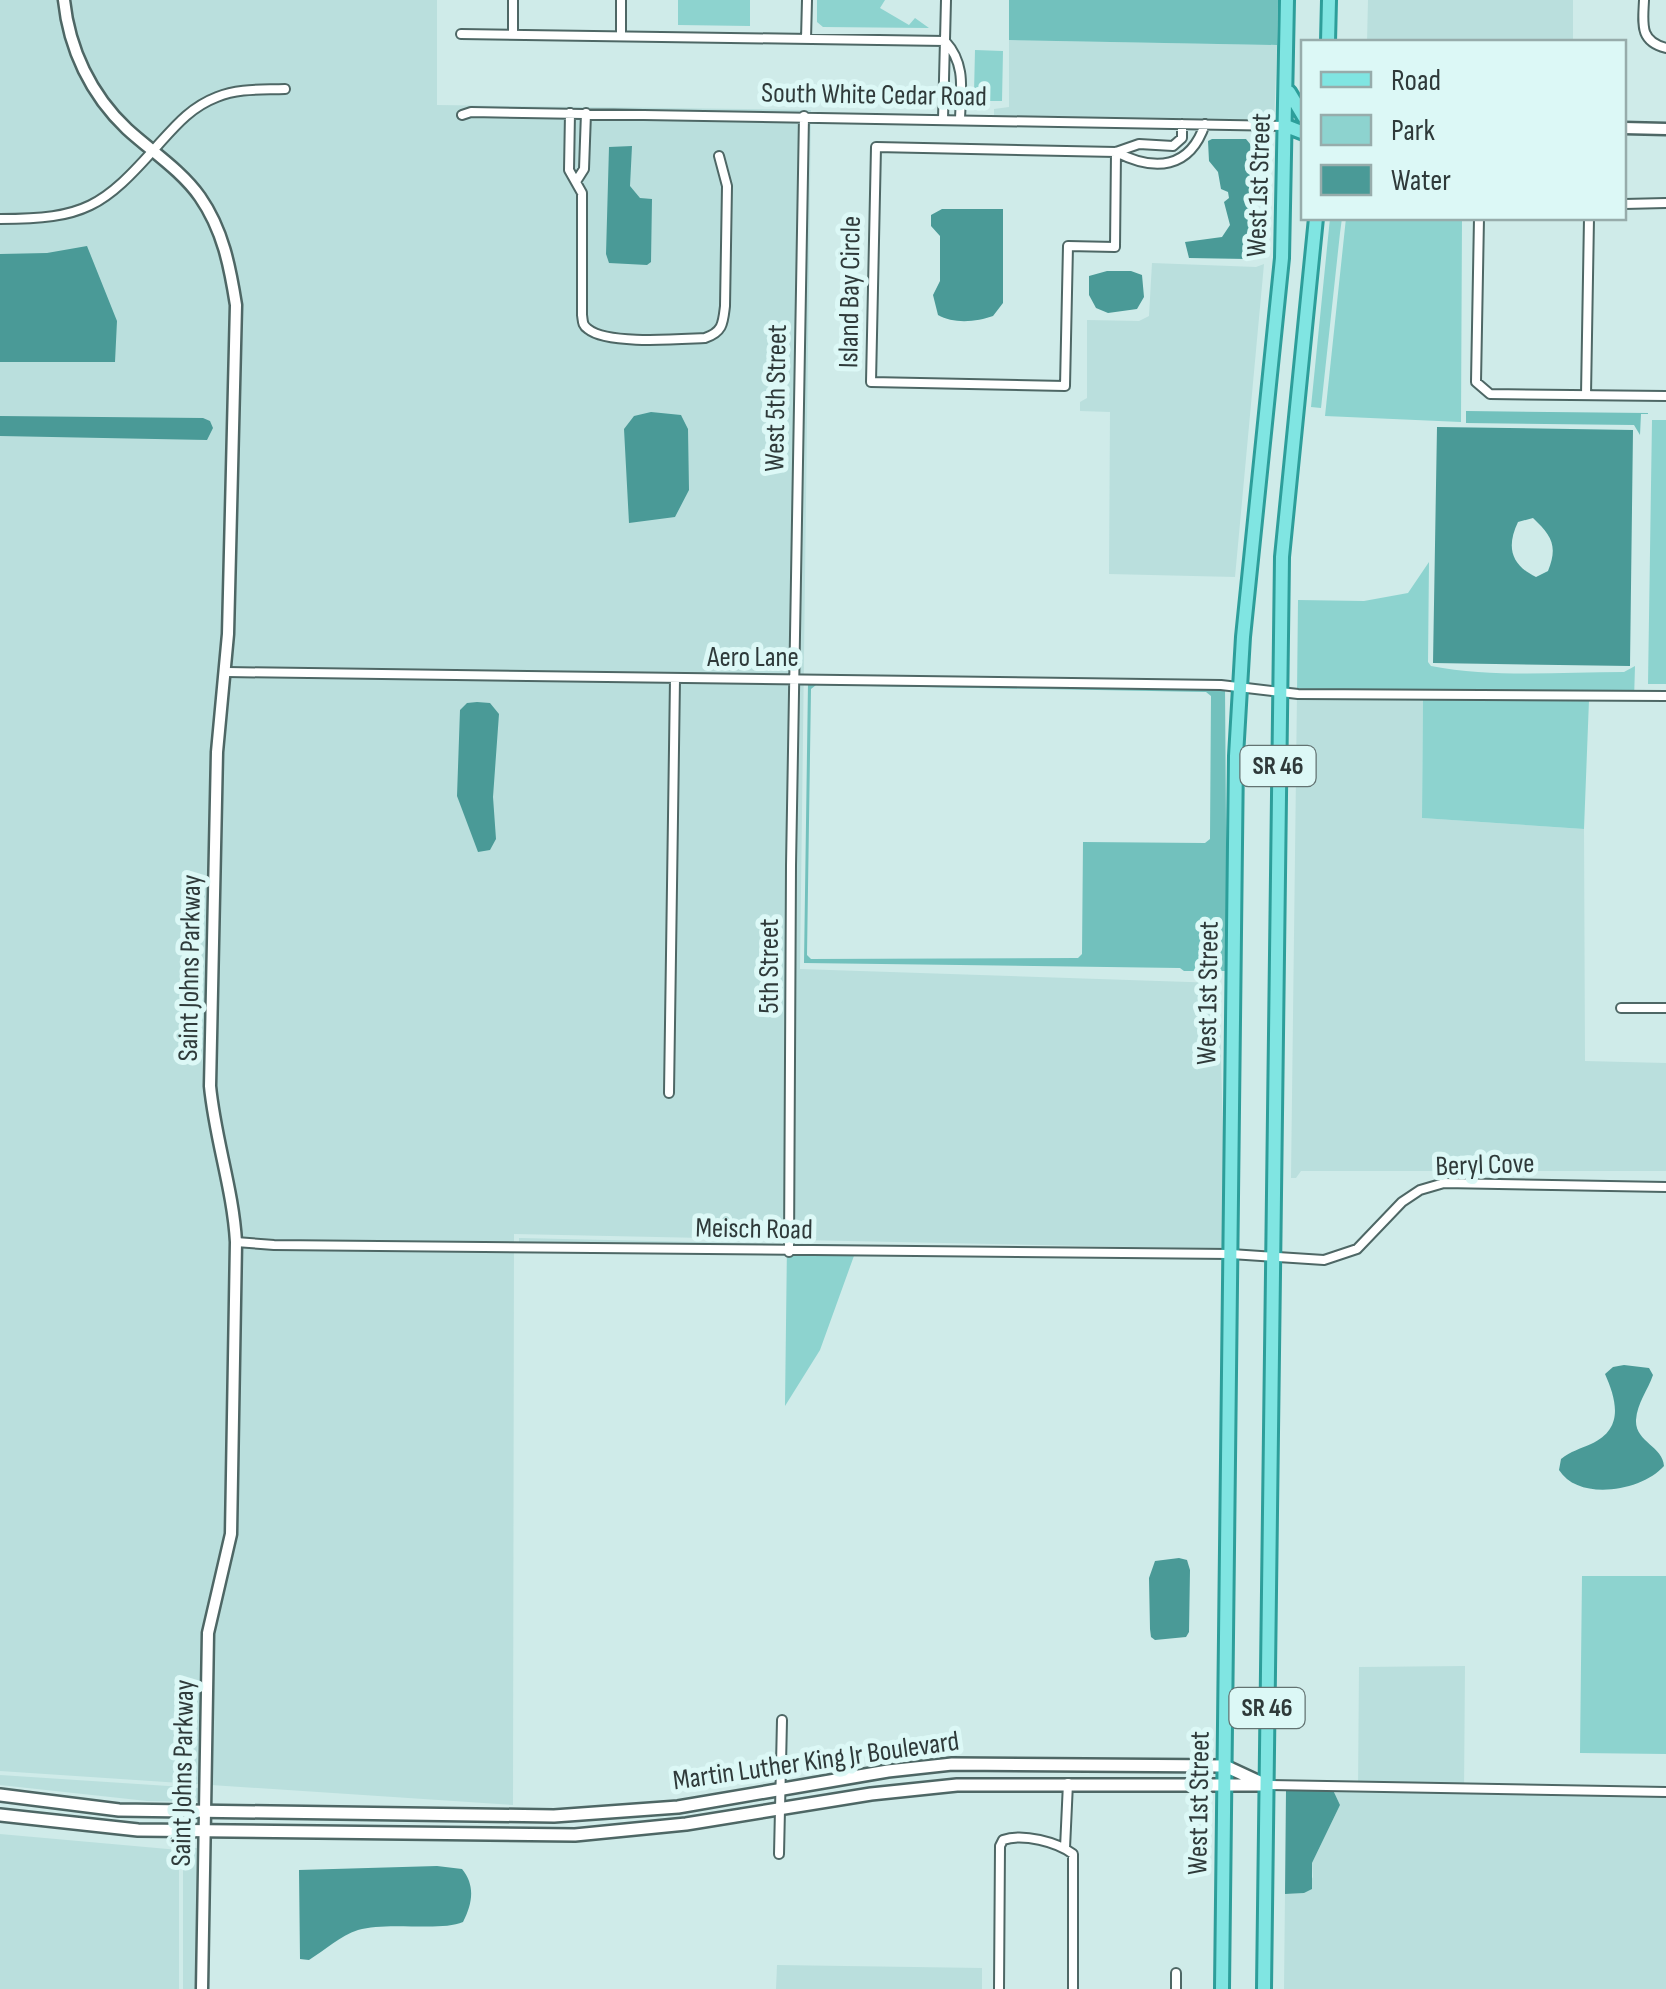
<svg xmlns="http://www.w3.org/2000/svg" width="1666" height="1989" font-family="'Sofia Sans Condensed',sans-serif">
<style>
.built{fill:#badfdd}
.green{fill:#8dd3cf}
.forest{fill:#72c1bd;fill-rule:evenodd}
.water{fill:#4a9a97;fill-rule:evenodd}
.lines{fill:none;stroke-linecap:round;stroke-linejoin:round}
.minor-casing{stroke:#4e6765;stroke-width:12}
.tertiary-casing{stroke:#4e6765;stroke-width:15}
.secondary-casing{stroke:#4e6765;stroke-width:16}
.primary-casing{stroke:#2d9e9a;stroke-width:18}
.minor{stroke:#fff;stroke-width:8}
.tertiary{stroke:#fff;stroke-width:10}
.secondary{stroke:#fff;stroke-width:11}
.primary{stroke:#80e5e2;stroke-width:12}
.labels{text-anchor:middle;dominant-baseline:central;stroke-width:10;stroke-linejoin:round;paint-order:stroke}
.shield{fill:#dcf8f6;stroke:#637372;stroke-width:2.5}
.shield-label{font-size:25px;font-weight:bold;fill:#2f3a3a}
.street-label{font-size:28px;fill:#2f3a3a;stroke:#dcf8f6}
</style>
<rect width="100%" height="100%" fill="#cfebe9"/>
<!-- built -->
<path class="built" d="M0 0H437V105L811 110 800 969 1219 983 1226 1249 514 1234 513 1805 0 1771Z
M1368 0H1573V42H1367Z
M1009 40 1277 45 1274 125 994 121V109L1009 107Z
M1152 263 1256 267 1264 264 1235 577 1109 574 1110 412 1080 411V402L1087 398V320L1139 321 1149 316Z
M1297 694 1423 696 1422 818 1584 829 1585 1061 1666 1063V1171H1301L1296 1178H1291Z
M519 1238 787 1244 786 1253 519 1248Z
M1465 1666 1464 1792 1666 1795V1989H1284L1285 1894 1303 1893 1313 1877 1312 1863 1340 1805 1333 1790H1358L1359 1667Z
M0 1775 199 1788V1802L147 1801 0 1785Z
M0 1834 179 1850V1989H0Z
M183 1848H198L197 1989H183Z
M777 1965 982 1968V1989H776Z"/>
<!-- green -->
<path class="green" d="M678 0H750V26L678 25Z
M817 0H885L880 8 909 25 915 18 929 28 823 27 817 22Z
M975 50 1003 51 1002 101H980L974 93Z
M1330 218H1342L1340 233 1321 408 1311 407Z
M1346 218H1462L1461 422 1325 416Z
M1652 420H1666V684H1648Z
M1429 562 1428 662 1431 666C1493 678 1561 672 1624 672L1635 666 1634 700H1589L1584 829 1422 818 1423 697 1297 694 1298 600 1364 601 1408 593Z
M787 1244 855 1245V1253L820 1350 785 1406Z
M1582 1576H1666V1754L1580 1753Z"/>
<!-- forest -->
<path class="forest" d="M1009 0H1278L1277 45 1009 40Z
M1466 411 1648 413V414H1641L1640 435 1634 425 1466 423Z
M808 683 1225 686 1227 971H1184L1180 968 804 963ZM816 685 1206 692 1211 696 1210 839 1205 843 1083 842 1082 954 1078 958 811 959 807 955 811 689Z"/>
<!-- water -->
<path class="water" d="M1212 139H1246L1255 150 1247 259 1189 258 1185 242 1222 237 1230 225 1224 202 1229 198 1228 192 1221 189 1218 172 1209 161 1208 141Z
M632 146 630 186 640 198 652 199 651 262 647 265 609 263 606 254 609 147Z
M942 209H1003V303L993 316C977 322 953 324 938 315L933 295 940 281V236L931 226V215Z
M87 246 117 321 115 362H0V254L47 253Z
M1107 271H1131L1142 275 1144 297 1137 309 1108 313 1096 308 1089 295V276Z
M651 412 681 415 688 429 689 490 675 517 629 523 624 429 634 416Z
M0 416 203 418 210 421 213 428 207 440 0 436Z
M1437 427 1633 430 1630 666 1433 663ZM1533 518C1552 536 1558 546 1548 571L1536 577C1511 565 1506 547 1518 522Z
M477 702 490 703 499 714 493 797 496 839 490 850 478 852 457 796 460 710 467 703Z
M1624 1365 1649 1368 1653 1375C1648 1390 1637 1403 1636 1420 1635 1442 1663 1446 1664 1466 1642 1491 1579 1502 1559 1470L1561 1459C1571 1451 1580 1449 1591 1444 1624 1429 1617 1401 1605 1374L1613 1367Z
M1179 1558 1187 1560 1190 1570 1189 1632 1186 1637 1155 1640 1151 1637 1150 1629 1149 1578 1155 1561Z
M1286 1790H1333L1340 1805 1312 1863V1889L1304 1893 1285 1894Z
M437 1866 462 1869C476 1886 472 1904 463 1922 440 1932 388 1921 358 1930 340 1936 325 1950 309 1960L300 1959 299 1870Z"/>
<g class="lines">
<defs>
<path id="minor" d="M1644 0C1643 24 1639 41 1666 48
M461 34 945 41
M513 35V0
M621 36V0
M806 39 807 0
M945 41C966 64 961 89 960 119
M570 113 569 170 582 193V315C583 321 582 325 588 329 607 345 680 339 705 338 723 332 723 323 725 306L727 186 719 156
M462 115 471 112 1286 126
M943 119 946 0
M1116 152 1115 247 1068 246 1065 386 871 382 876 147 1116 152 1139 144 1173 146 1182 138V124
M1116 152C1155 172 1190 169 1205 124
M577 180 584 169 586 113
M1624 204 1666 203
M1479 218 1476 382 1490 394 1666 396
M0 219C85 219 103 207 158 145 176 125 191 107 217 97 239 88 262 90 285 89
M1586 395 1589 218
M227 672 1221 685 1298 694 1666 696
M1621 1008H1666
M669 1093 675 679
M236 1242 274 1245 1231 1254 1324 1260 1357 1249 1402 1202 1420 1190 1444 1183 1666 1187
M789 1252 791 866 804 116
M1266 1785 1666 1792
M1065 1848 1068 1783
M779 1854 782 1720
M999 1989 1000 1846 1003 1840C1023 1833 1057 1842 1073 1854V1989
M1176 1989V1973"/>
<path id="tertiary" d="M64 0C69 49 91 95 127 129 151 151 181 170 200 197 223 230 230 267 236 305L228 634 217 752 210 1086C215 1139 233 1189 236 1242L231 1534 208 1633 202 1989
M1624 128 1666 129"/>
<path id="secondary" d="M0 1795 119 1810 554 1816 678 1807 888 1771 952 1764 1225 1766 1266 1785
M0 1815 138 1830 575 1835 686 1824 871 1794 957 1785H1262"/>
<path id="primary" d="M1328 42 1329 0
M1289 92 1304 117
M1286 126 1304 133
M1222 1989 1236 756 1243 637 1282 258 1287 0
M1264 1989 1282 557 1316 218"/>
</defs>
<!-- minor casing -->
<use href="#minor" class="minor-casing"/>
<!-- tertiary casing -->
<use href="#tertiary" class="tertiary-casing"/>
<!-- secondary casing -->
<use href="#secondary" class="secondary-casing"/>
<!-- primary casing -->
<use href="#primary" class="primary-casing"/>
<!-- minor -->
<use href="#minor" class="minor"/>
<!-- tertiary -->
<use href="#tertiary" class="tertiary"/>
<!-- secondary -->
<use href="#secondary" class="secondary"/>
<!-- primary -->
<use href="#primary" class="primary"/>
</g>
<g class="labels">
<!-- shield labels -->
<g class="shield">
<rect x="1240.5" y="746" width="75" height="40" rx="8"/>
<rect x="1229.5" y="1688" width="75" height="40" rx="8"/>
</g>
<g class="shield-label">
<text x="1278" y="766">SR 46</text>
<text x="1267" y="1708">SR 46</text>
</g>
<!-- street labels -->
<g class="street-label">
<text transform="translate(874 95) rotate(1)">South White Cedar Road</text>
<text transform="translate(1259 185) rotate(-88)">West 1st Street</text>
<text transform="translate(850 292) rotate(-89)">Island Bay Circle</text>
<text transform="translate(776 398) rotate(-89)">West 5th Street</text>
<text x="753" y="657">Aero Lane</text>
<text transform="translate(769 966) rotate(-90)">5th Street</text>
<text transform="translate(190 968) rotate(-89)">Saint Johns Parkway</text>
<text transform="translate(1208 993) rotate(-89)">West 1st Street</text>
<text transform="translate(1485 1165) rotate(-2)">Beryl Cove</text>
<text transform="translate(754 1229) rotate(1)">Meisch Road</text>
<text transform="translate(816 1761) rotate(-8)">Martin Luther King Jr Boulevard</text>
<text transform="translate(183 1773) rotate(-89)">Saint Johns Parkway</text>
<text transform="translate(1199 1803) rotate(-89)">West 1st Street</text>
</g>
</g>
<!-- legend -->
<rect x="1301" y="40" width="325" height="180" fill="#dcf8f6" stroke="#97acab" stroke-width="2.5"/>
<rect x="1321" y="72" width="50" height="15" fill="#80e5e2" stroke="#97acab" stroke-width="2.5"/>
<text x="1391" y="90" font-size="30" fill="#2f3a3a">Road</text>
<rect x="1321" y="115" width="50" height="30" fill="#8dd3cf" stroke="#97acab" stroke-width="2.5"/>
<text x="1391" y="140" font-size="30" fill="#2f3a3a">Park</text>
<rect x="1321" y="165" width="50" height="30" fill="#4a9a97" stroke="#97acab" stroke-width="2.5"/>
<text x="1391" y="190" font-size="30" fill="#2f3a3a">Water</text>
</svg>
